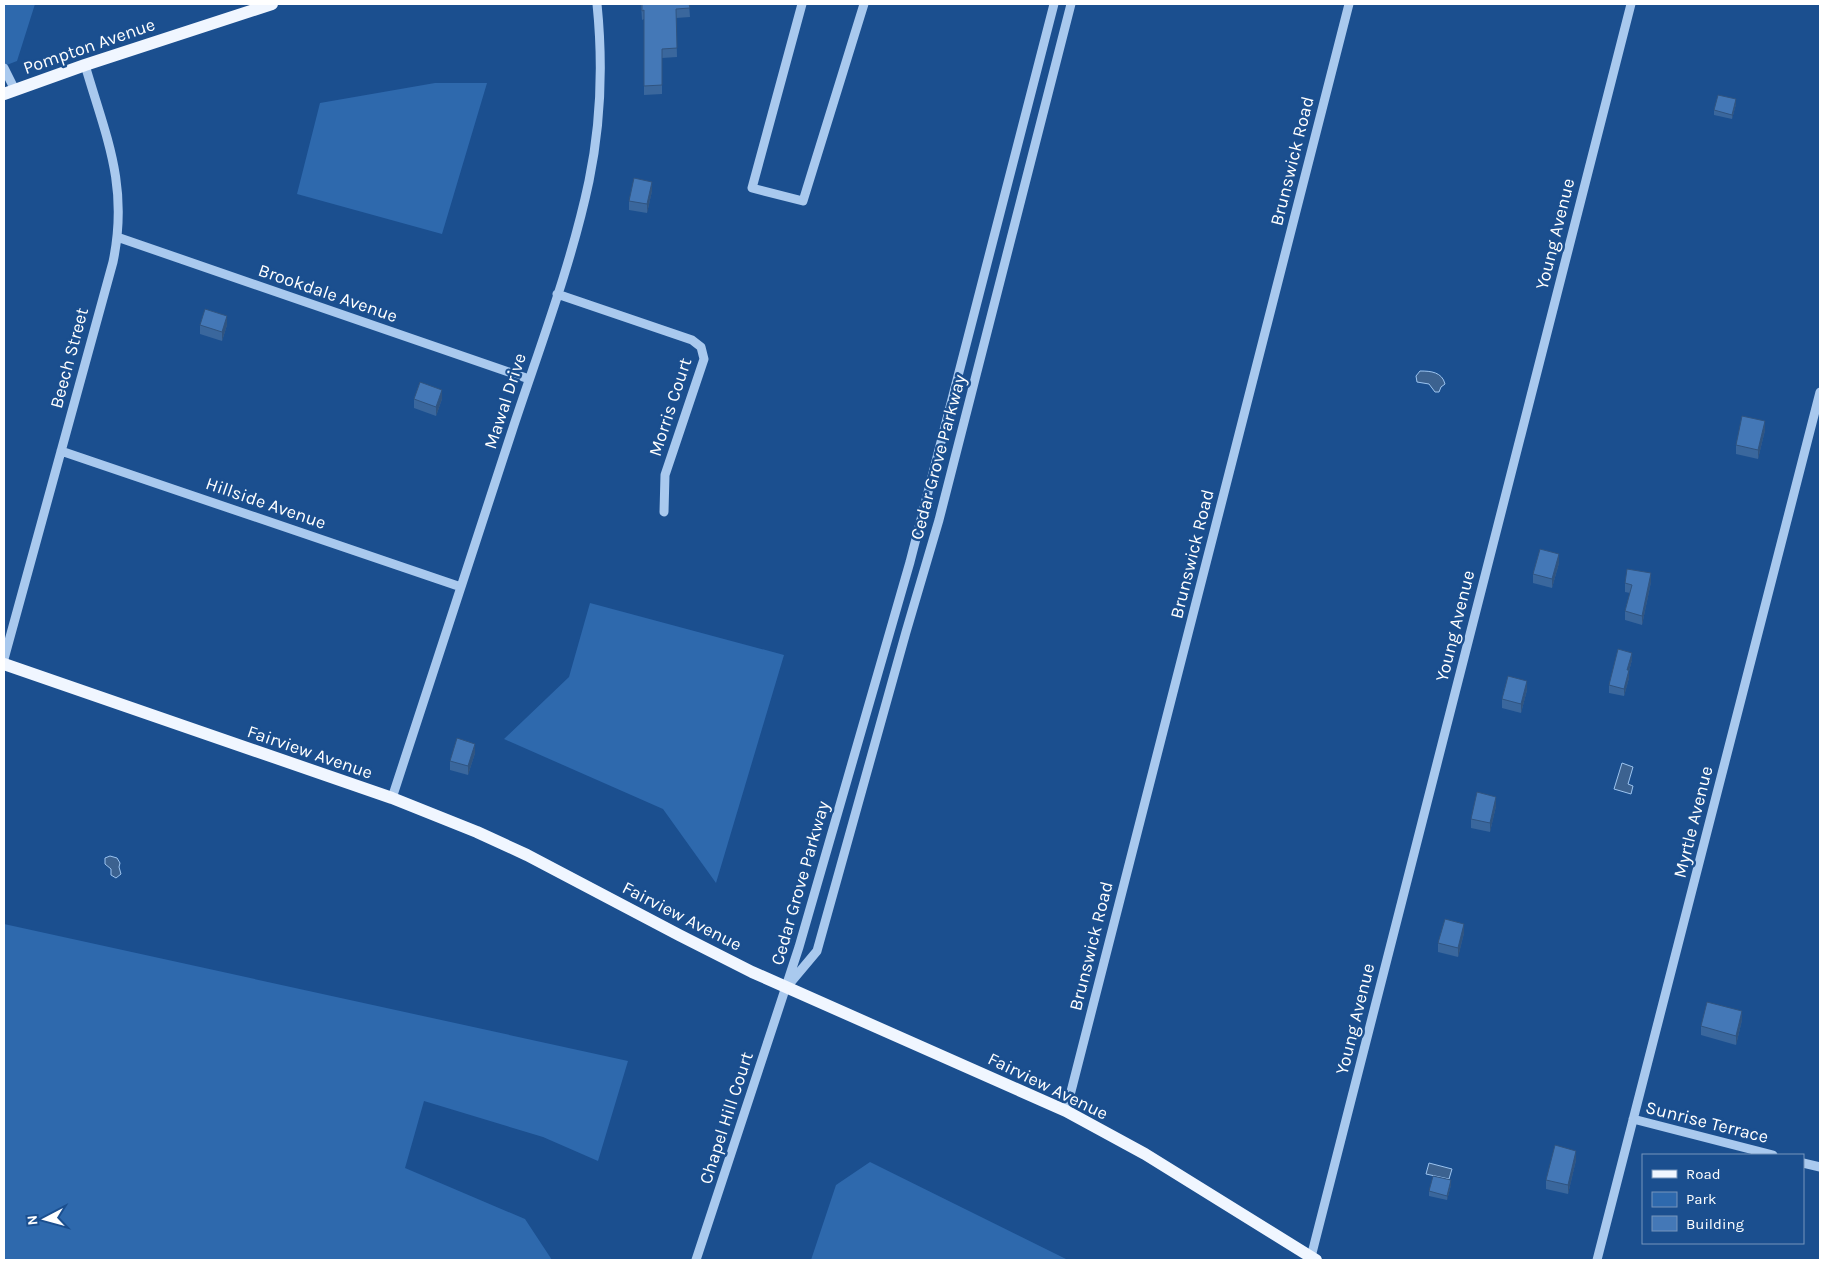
<svg xmlns="http://www.w3.org/2000/svg" width="1824" height="1264" font-family="Karla,sans-serif">
<style>
.green{fill:#2e69ad}
.water{fill:#3c6290;stroke:#9cc4f0}
.lines{fill:none;stroke-linecap:round;stroke-linejoin:round}
.minor{stroke:#a9c9ee;stroke-width:9}
.major{stroke:#f0f6ff;stroke-width:12}
.wall{fill:#3a679d}
.shaded-wall{fill:#305480}
.building{fill:#4478b7;stroke:#305480}
.labels{text-anchor:middle;dominant-baseline:central;stroke-width:5;stroke-linejoin:round;paint-order:stroke}
.street-label{font-size:18px;fill:#fff;stroke:#1b4f8f}
</style>
<rect width="100%" height="100%" fill="#1b4f8f"/>
<!-- green -->
<path class="green" d="M4 4H35L17 61 4 66Z
M435 83H487L442 234 297 194 320 103Z
M590 603 784 655 716 883 663 809 504 739 569 677Z
M4 924 628 1061 598 1161 543 1137 424 1101 405 1168 525 1219 552 1260H4Z
M870 1162 1068 1260H811L836 1185Z"/>
<!-- water -->
<path class="water" d="M1420 371C1431 371 1442 372 1445 384L1441 387 1439 392H1435L1429 384 1417 382 1416 376Z
M1622 763 1633 767 1628 784 1633 786 1631 794 1614 789Z
M110 856 117 858 120 863 119 867 121 874 116 878 111 875V869L105 864V858Z
M1429 1163 1452 1169 1449 1179 1426 1174Z"/>
<g class="lines">
<!-- minor -->
<path class="minor" d="M802 4 752 188 803 201 864 4
M4 68 15 90
M117 237 529 379
M557 294 692 340 701 347 704 359 665 475 664 512
M61 451 461 587
M4 659 113 262C129 185 106 137 85 65
M392 798C432 676 472 554 512 431 539 349 571 266 589 181 601 123 603 63 597 4
M791 982 817 951 906 632 939 520 1071 4
M1066 1111 1349 4
M1633 1119 1773 1155
M1803 1163 1820 1167
M1311 1257 1631 4
M696 1260 799 947 910 562 1054 4
M1597 1260 1820 392"/>
<!-- major -->
<path class="major" d="M4 94 85 65 272 4
M4 664 392 798 477 832 527 855 679 935 752 972 1066 1111 1145 1154 1316 1260"/>
</g>
<!-- wall -->
<path class="wall" d="M641 4H689L690 17 676 18 677 57 662 58V94L644 95V19L642 20Z
M1736 104 1732 119 1714 115V110Z
M652 191 647 213 629 210V201Z
M200 325H227L222 341 200 334Z
M414 399H442L436 416 414 408Z
M1765 430 1758 459 1736 454V445Z
M1559 563 1552 588 1533 583V574Z
M1651 582 1642 625 1625 620V611L1630 593 1625 592V583Z
M1632 660 1629 671V678L1624 696 1609 693V685Z
M1527 690 1521 713 1502 708V699Z
M475 753 468 775 450 770V761Z
M1496 806 1490 832 1471 828V819Z
M1464 933 1458 957 1438 952V943Z
M1742 1020 1736 1045 1701 1035V1026Z
M1576 1160 1568 1194 1546 1189V1180Z
M1451 1185 1447 1200 1429 1196V1191Z"/>
<!-- shaded-wall -->
<path class="shaded-wall" d="M1736 99V104L1732 119V115Z
M652 182V191L647 213V204Z
M227 316V325L222 341V332Z
M442 390V399L436 416V407Z
M1765 421V430L1758 459V450Z
M1559 554V563L1552 588V579Z
M1651 573V582L1642 625V616Z
M1632 653V660L1629 671V678L1624 696V689L1627 670Z
M1527 681V690L1521 713V704Z
M475 744V753L468 775V766Z
M1496 797V806L1490 832V823Z
M1464 924V933L1458 957V948Z
M1742 1011V1020L1736 1045V1036Z
M1576 1151V1160L1568 1194V1185Z
M1451 1180V1185L1447 1200V1196Z"/>
<!-- building -->
<path class="building" d="M642 4H689L690 8 676 9 677 48 662 49V85L644 86V10L642 11Z
M1718 95 1736 99 1732 115 1714 110Z
M634 178 652 182 647 204 629 201Z
M205 309 227 316 222 332 200 325Z
M420 382 442 390 436 407 414 399Z
M1742 416 1765 421 1758 450 1736 445Z
M1540 549 1559 554 1552 579 1533 574Z
M1627 569 1651 573 1642 616 1625 611 1632 585 1625 583Z
M1618 649 1632 653 1627 670H1629L1624 689 1609 685Z
M1508 676 1527 681 1521 704 1502 699Z
M457 738 475 744 468 766 450 761Z
M1477 792 1496 797 1490 823 1471 819Z
M1445 919 1464 924 1458 948 1438 943Z
M1707 1002 1742 1011 1736 1036 1701 1026Z
M1555 1145 1576 1151 1568 1185 1546 1180Z
M1433 1176 1451 1180 1447 1196 1429 1191Z"/>
<g class="labels">
<!-- street labels -->
<g class="street-label">
<text transform="translate(89 46) rotate(-19)">Pompton Avenue</text>
<text transform="translate(1292 161) rotate(-76)">Brunswick Road</text>
<text transform="translate(1555 234) rotate(-76)">Young Avenue</text>
<text transform="translate(328 293) rotate(19)">Brookdale Avenue</text>
<text transform="translate(69 358) rotate(-75)">Beech Street</text>
<text transform="translate(505 401) rotate(-72)">Mawal Drive</text>
<text transform="translate(670 407) rotate(-72)">Morris Court</text>
<text transform="translate(938 457) rotate(-75)">Cedar Grove Parkway</text>
<text transform="translate(266 503) rotate(19)">Hillside Avenue</text>
<text transform="translate(1192 554) rotate(-76)">Brunswick Road</text>
<text transform="translate(1455 626) rotate(-76)">Young Avenue</text>
<text transform="translate(310 752) rotate(19)">Fairview Avenue</text>
<text transform="translate(1693 822) rotate(-76)">Myrtle Avenue</text>
<text transform="translate(800 883) rotate(-74)">Cedar Grove Parkway</text>
<text transform="translate(682 916) rotate(27)">Fairview Avenue</text>
<text transform="translate(1091 946) rotate(-76)">Brunswick Road</text>
<text transform="translate(1355 1019) rotate(-76)">Young Avenue</text>
<text transform="translate(1048 1086) rotate(26)">Fairview Avenue</text>
<text transform="translate(726 1118) rotate(-72)">Chapel Hill Court</text>
<text transform="translate(1707 1122) rotate(14)">Sunrise Terrace</text>
</g>
</g>
<!-- border -->
<rect width="1824" height="1264" fill="none" stroke="#ffffff" stroke-width="10"/>
<!-- legend -->
<rect x="1642" y="1154" width="162" height="90" fill="#1b4f8f" stroke="#7695bc"/>
<rect x="1652" y="1170" width="25" height="8" fill="#f0f6ff" stroke="#7695bc"/>
<text x="1686" y="1179" font-size="15" fill="#ffffff">Road</text>
<rect x="1652" y="1192" width="25" height="15" fill="#2e69ad" stroke="#7695bc"/>
<text x="1686" y="1204" font-size="15" fill="#ffffff">Park</text>
<rect x="1652" y="1216" width="25" height="15" fill="#4478b7" stroke="#7695bc"/>
<text x="1686" y="1229" font-size="15" fill="#ffffff">Building</text>
<!-- north arrow -->
<g transform="translate(45 1219) rotate(264)" stroke="#1b4f8f" stroke-width="4" paint-order="stroke">
<path d="M0-4L9 19L0 12L-9 19Z" fill="#ffffff"/>
<text y="-8" font-size="14" font-weight="bold" text-anchor="middle" fill="#ffffff">N</text>
</g>
</svg>
